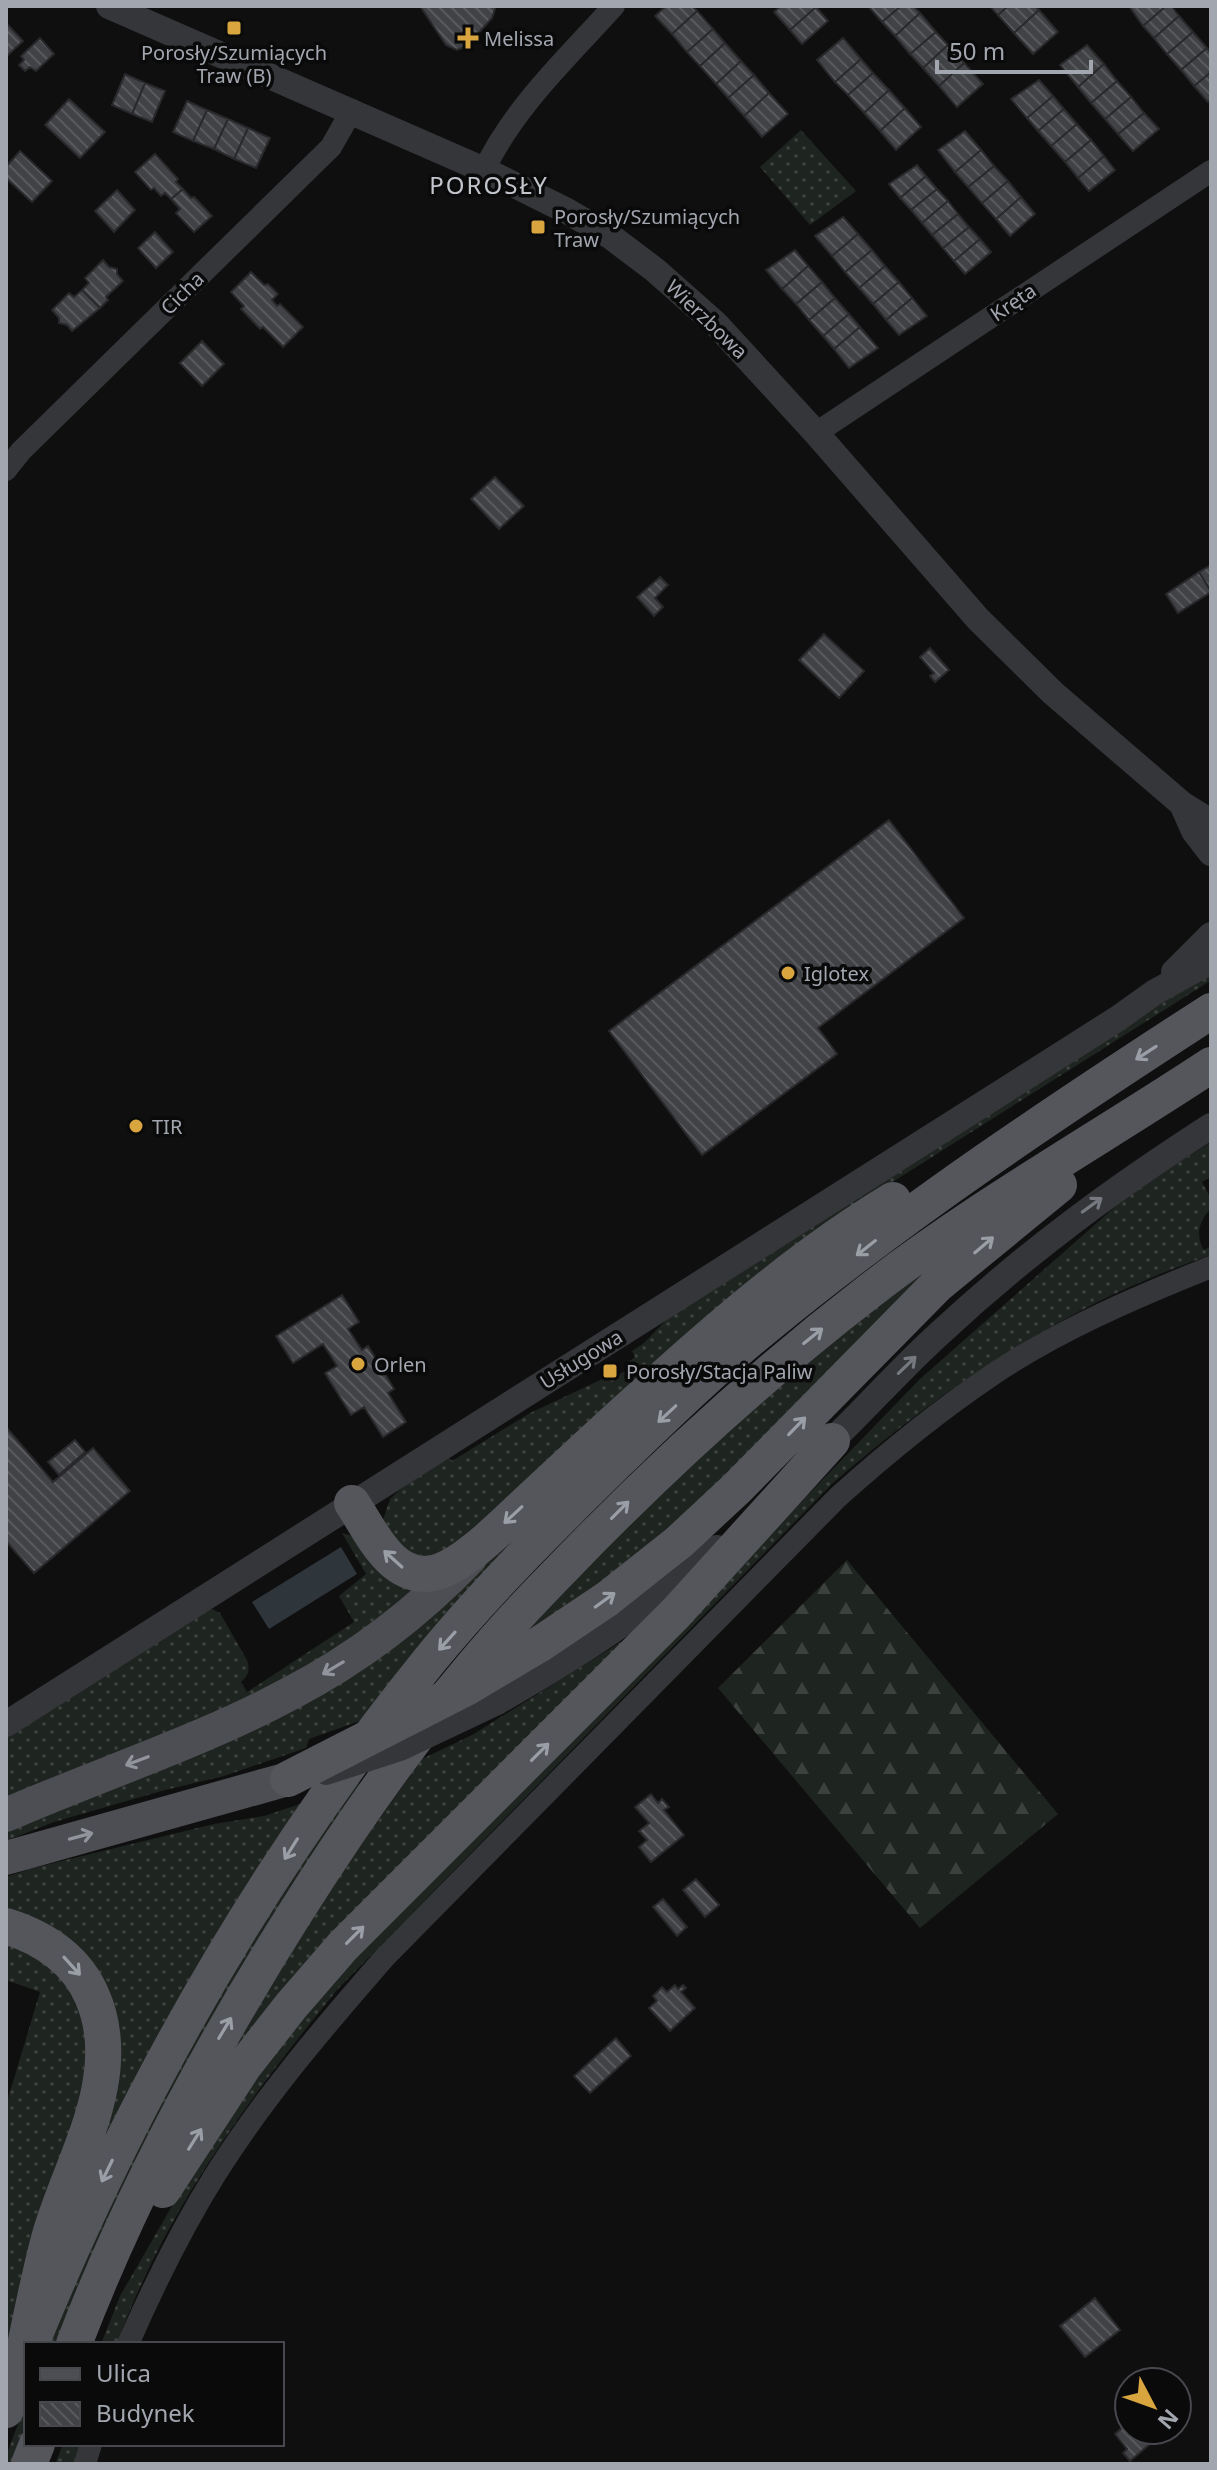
<svg xmlns="http://www.w3.org/2000/svg" width="1217" height="2470" font-family="'Noto Sans',sans-serif">
<style>
.grass{fill:url(#grass-dots)}
.forest{fill:url(#forest-firs)}
.water{fill:#2e353b}
.building{fill:url(#building-back-hatch);stroke:#29292c;stroke-width:2}
.lines{fill:none;stroke-linecap:round;stroke-linejoin:round}
.minor{stroke:#353639;stroke-width:22}
.tertiary{stroke:#353639;stroke-width:26}
.primary{stroke:#4d4e53;stroke-width:34}
.trunk{stroke:#55565c;stroke-width:36}
.tertiary-bridge{stroke:#353639;stroke-width:26}
.trunk-bridge{stroke:#55565c;stroke-width:36}
.oneway{stroke:#9a9ea7}
.oneway2{stroke:#767980}
.oneway3{stroke:#91949d}
.poi-dot{fill:#d8a53f;stroke:#0a0a0b;stroke-width:3}
.labels{text-anchor:middle;dominant-baseline:central;stroke-width:7;stroke-linejoin:round;paint-order:stroke}
.poi-label{font-size:20px;fill:#a2a6af;stroke:#0a0a0b;text-anchor:start}
.street-label{font-size:20px;fill:#a2a6af;stroke:#0a0a0b}
.quarter-label{font-size:24px;letter-spacing:2px;fill:#c2c5cc;stroke:#0a0a0b}
</style>
<defs>
<pattern id="grass-dots" width="8" height="8" patternUnits="userSpaceOnUse" patternTransform="scale(2)"><rect width="8" height="8" fill="#1e241f"/><path d="M2 2h.1M6 6h.1" fill="none" stroke="#3c413d" stroke-width="1.8" stroke-linecap="round"/></pattern>
<pattern id="forest-firs" width="22" height="20" patternUnits="userSpaceOnUse" patternTransform="scale(2)"><rect width="22" height="20" fill="#1e241f"/><path d="M5 1l3.5 6h-7zM16 11l3.5 6h-7z" fill="#3c413d"/></pattern>
<pattern id="building-back-hatch" width="6" height="6" patternUnits="userSpaceOnUse" patternTransform="scale(2)"><rect width="6" height="6" fill="#414245"/><path d="M-1 5l2 2M0 0l6 6M5-1l2 2" fill="none" stroke="#595a5d"/></pattern>
</defs>
<rect width="100%" height="100%" fill="#0f0f10"/>
<!-- grass -->
<path class="grass" d="M801 130 856 191 810 225 760 167Z
M1211 971 1210 981 850 1209 450 1555 404 1556 383 1520 390 1499 406 1484 448 1457 452 1461 530 1413 611 1375 614 1378 628 1369 625 1364 635 1357 632 1351 644 1343 670 1316Z
M1211 1142V1177L1202 1182 1211 1199V1209C1199 1219 1195 1237 1204 1250L1211 1246V1255C1069 1303 944 1386 832 1484L337 1990C249 2098 164 2212 117 2344H101L120 2296 209 2142 256 2072 353 1954 588 1722 920 1379 1133 1191Z
M970 1235 646 1552 519 1638 583 1566 775 1387Z
M675 1382 368 1718 309 1739 306 1748 224 1776 165 1790 54 1822 6 1841V1830L275 1716Z
M342 1533 357 1537 422 1589C301 1689 149 1741 6 1800V1737L205 1611 210 1608 220 1613 247 1660C250 1670 249 1675 241 1682L247 1692 354 1622 339 1596 366 1574Z
M637 1632 194 2122 232 2044 311 1915 422 1759 472 1735Z
M372 1778 59 2344H49L85 2254 190 2042 288 1881 355 1785Z
M306 1802 89 2180 116 2029 6 1913V1877L33 1868 214 1824 264 1816Z
M6 1939 23 1943 81 1994 91 2087 6 2345V2105L40 1992 6 1980Z
M26 2403V2430L13 2464H6V2456Z
M63 2444H82L76 2464H55Z"/>
<!-- forest -->
<path class="forest" d="M847 1560 1058 1814 920 1928 718 1688Z"/>
<!-- water -->
<path class="water" d="M341 1547 357 1574 269 1629 252 1602Z"/>
<!-- building -->
<path class="building" d="M420 6H495V9L492 18 467 46 457 50 446 45Z
M666 6H692L697 11 672 34 655 16Z
M781 6H815L816 7 790 30 774 12Z
M868 6H901L882 22Z
M901 6H913L920 13 895 36 882 22Z
M990 6H1008L998 15Z
M1008 6H1035L1039 10 1014 33 998 15Z
M1129 6H1166L1143 26Z
M1166 6H1171L1179 16 1154 38 1143 26Z
M816 7 828 21 802 44 790 30Z
M1039 10 1058 32 1033 54 1014 33Z
M697 11 713 29 687 52 672 34Z
M920 13 936 32 910 54 895 36Z
M1179 16 1193 32 1167 54 1154 38Z
M8 25 23 41 6 57V27Z
M713 29 725 43 700 66 687 52Z
M936 32 948 45 923 68 910 54Z
M1193 32 1207 48 1181 70 1167 54Z
M40 38 54 54 36 71 30 67 25 71 19 65 24 60 21 56Z
M843 38 861 59 835 82 817 60Z
M725 43 741 61 716 84 700 66Z
M948 45 964 63 939 86 923 68Z
M1087 45 1104 64 1078 87 1060 65Z
M1207 48 1211 53V72L1194 86 1181 70Z
M861 59 873 73 848 95 835 82Z
M741 61 754 75 728 98 716 84Z
M964 63 983 84 957 107 939 86Z
M1104 64 1117 81 1091 103 1078 87Z
M1211 72V99L1208 102 1194 86Z
M873 73 889 90 864 113 848 95Z
M125 74 145 83 132 114 112 105Z
M754 75 769 93 744 116 728 98Z
M1039 80 1053 96 1027 118 1011 99Z
M1117 81 1131 97 1105 119 1091 103Z
M145 83 165 91 152 122 132 114Z
M889 90 905 108 880 131 864 113Z
M769 93 788 114 762 137 744 116Z
M1053 96 1064 109 1038 131 1027 118Z
M1131 97 1144 113 1118 134 1105 119Z
M69 99 105 132 80 158 45 125Z
M187 101 207 110 193 141 173 132Z
M905 108 921 127 896 150 880 131Z
M1064 109 1077 124 1051 146 1038 131Z
M207 110 228 119 214 149 193 141Z
M1144 113 1159 129 1133 151 1118 134Z
M228 119 248 128 234 159 214 149Z
M1077 124 1091 140 1065 162 1051 146Z
M248 128 270 138 256 168 234 159Z
M965 131 981 150 955 172 938 150Z
M1091 140 1104 156 1078 178 1065 162Z
M981 150 994 166 968 187 955 172Z
M20 151 52 181 32 202 6 178V167Z
M155 154 178 179 176 182 183 189 171 199 165 193 161 196 154 188 151 190 135 172Z
M1104 156 1115 170 1089 191 1078 178Z
M917 165 926 176 900 198 889 184Z
M994 166 1008 181 982 203 968 187Z
M926 176 937 189 911 210 900 198Z
M1008 181 1021 197 996 219 982 203Z
M183 189 191 198 194 197 212 216 194 232 176 213 180 209 171 199Z
M937 189 948 201 922 223 911 210Z
M117 190 135 210 114 232 95 211Z
M1021 197 1035 214 1010 236 996 219Z
M948 201 958 214 932 235 922 223Z
M958 214 969 227 943 248 932 235Z
M843 217 858 234 832 256 815 236Z
M969 227 980 239 954 261 943 248Z
M155 232 173 252 156 268 138 248Z
M858 234 872 250 845 272 832 256Z
M980 239 991 252 965 274 954 261Z
M795 250 808 266 782 289 766 270Z
M872 250 885 266 859 288 845 272Z
M103 260 109 267 117 269V274L123 281 106 297 108 300 100 308 82 290 89 283 85 278Z
M808 266 822 282 796 304 782 289Z
M885 266 899 282 873 304 859 288Z
M251 272 264 285 268 284 278 294 272 300 277 306 280 304 303 327 283 347 263 327 260 329 241 309 244 306 231 292Z
M822 282 835 298 809 320 796 304Z
M899 282 912 298 886 320 873 304Z
M82 290 100 308 72 331 67 325 59 323V318L52 310 69 293 74 297Z
M835 298 849 314 823 336 809 320Z
M912 298 927 316 899 335 886 320Z
M849 314 860 327 834 349 823 336Z
M860 327 878 348 849 368 834 349Z
M202 341 224 364 202 386 180 363Z
M495 477 524 506 499 529 471 499Z
M1211 565V591L1199 572Z
M1199 572 1211 592 1178 613 1166 594Z
M660 577 668 585 655 598 663 607 654 616 637 597Z
M824 634 864 671 839 698 799 660Z
M930 648 949 670 935 682 930 676 934 673 920 657Z
M889 820 964 918 818 1028 837 1054 702 1155 609 1031Z
M342 1295 359 1322 348 1329 362 1350 368 1346 394 1389 388 1393 406 1422 383 1437 364 1407 351 1415 325 1373 337 1366 323 1344 293 1363 276 1336Z
M6 1427 53 1482 93 1448 130 1491 34 1573 6 1541Z
M75 1440 85 1452 59 1475 48 1462Z
M651 1794 658 1803 662 1799 669 1807 664 1810 684 1835 651 1862 639 1847 647 1840 639 1831 649 1823 635 1807Z
M696 1879 719 1905 705 1917 683 1890Z
M663 1899 687 1927 677 1936 653 1907Z
M675 1985 678 1989 683 1985 686 1988 681 1992 695 2008 670 2031 649 2008 657 2001 653 1996 662 1987 667 1992Z
M616 2038 631 2056 590 2093 574 2076Z
M1095 2298 1120 2330 1085 2357 1060 2326Z
M1129 2422V2430L1165 2431 1130 2461 1123 2453 1127 2449 1115 2434Z"/>
<g class="lines">
<!-- minor -->
<path class="minor" d="M484 170C514 107 568 57 614 6
M816 433 1211 171
M6 470 21 451 331 147 352 110
M128 2344C153 2287 182 2228 215 2175 264 2097 324 2027 385 1957L838 1497C887 1453 937 1412 992 1375 1059 1330 1136 1297 1211 1267
M85 2464 91 2444"/>
<!-- tertiary -->
<path class="tertiary" d="M109 6 484 170 567 211 610 236 655 270 716 324 816 433 978 619 1053 693 1182 804 1211 822
M1182 804 1194 831 1211 853
M1174 972 1211 935
M819 1453C861 1414 898 1371 940 1333 1026 1253 1113 1189 1211 1126
M497 1702C576 1657 650 1610 717 1548
M6 1724 1117 1019 1155 992 1211 961"/>
<!-- primary -->
<path class="primary" d="M6 1815C100 1774 200 1742 291 1693 358 1658 418 1612 470 1558
M6 1858 288 1779"/>
<!-- trunk -->
<path class="trunk" d="M352 1503C371 1531 391 1581 433 1573 463 1568 510 1518 533 1497 573 1460 613 1422 654 1386 728 1319 807 1252 893 1200
M540 1644 607 1599 679 1542 737 1488 937 1285 1059 1185
M6 1926C44 1938 76 1959 92 1996 127 2076 72 2159 50 2235 37 2282 29 2330 18 2377
M163 2190 244 2066 291 2006 343 1946 676 1613 832 1441
M31 2344C131 2099 262 1867 429 1661 486 1591 552 1526 617 1462 665 1416 713 1369 765 1327 906 1211 1058 1110 1211 1011
M74 2344C132 2193 208 2051 294 1915 348 1829 407 1744 473 1666 510 1621 551 1580 592 1538 679 1450 770 1368 867 1293 976 1208 1096 1141 1211 1065
M6 2410 26 2357
M29 2464 37 2444"/>
<!-- tertiary-bridge -->
<path class="tertiary-bridge" d="M326 1772 400 1748 497 1702"/>
<!-- trunk-bridge -->
<path class="trunk-bridge" d="M288 1779 466 1688 540 1644"/>
</g>
<!-- one-way arrows -->
<defs><path id="oneway-shaft" d="M-6 0H5M1.5-3L5.5 0L1.5 3" fill="none" stroke-width="1.6" stroke-linecap="round" stroke-linejoin="round" transform="scale(2)"/></defs>
<g class="oneway">
<use href="#oneway-shaft" transform="translate(1146 1053) rotate(147)"/>
<use href="#oneway-shaft" transform="translate(984 1245) rotate(-40)"/>
<use href="#oneway-shaft" transform="translate(866 1248) rotate(142)"/>
<use href="#oneway-shaft" transform="translate(813 1336) rotate(-39)"/>
<use href="#oneway-shaft" transform="translate(667 1414) rotate(137)"/>
<use href="#oneway-shaft" transform="translate(797 1426) rotate(-46)"/>
<use href="#oneway-shaft" transform="translate(620 1510) rotate(-45)"/>
<use href="#oneway-shaft" transform="translate(513 1515) rotate(137)"/>
<use href="#oneway-shaft" transform="translate(393 1559) rotate(-138)"/>
<use href="#oneway-shaft" transform="translate(605 1600) rotate(-36)"/>
<use href="#oneway-shaft" transform="translate(447 1641) rotate(132)"/>
<use href="#oneway-shaft" transform="translate(540 1752) rotate(-45)"/>
<use href="#oneway-shaft" transform="translate(291 1849) rotate(122)"/>
<use href="#oneway-shaft" transform="translate(355 1935) rotate(-45)"/>
<use href="#oneway-shaft" transform="translate(72 1966) rotate(48)"/>
<use href="#oneway-shaft" transform="translate(225 2028) rotate(-59)"/>
<use href="#oneway-shaft" transform="translate(195 2139) rotate(-58)"/>
<use href="#oneway-shaft" transform="translate(107 2171) rotate(116)"/>
</g>
<g class="oneway2">
<use href="#oneway-shaft" transform="translate(1092 1205) rotate(-36)"/>
<use href="#oneway-shaft" transform="translate(907 1365) rotate(-44)"/>
</g>
<g class="oneway3">
<use href="#oneway-shaft" transform="translate(333 1668) rotate(149)"/>
<use href="#oneway-shaft" transform="translate(137 1761) rotate(159)"/>
<use href="#oneway-shaft" transform="translate(81 1836) rotate(-15)"/>
</g>
<!-- markers -->
<g class="poi-dot">
<rect x="226" y="20" width="16" height="16" rx="4"/>
<path d="M464 26h8v8h8v8h-8v8h-8v-8h-8v-8h8z"/>
<rect x="530" y="219" width="16" height="16" rx="4"/>
<circle cx="788" cy="973" r="8"/>
<circle cx="136" cy="1126" r="8"/>
<circle cx="358" cy="1364" r="8"/>
<rect x="602" y="1363" width="16" height="16" rx="4"/>
</g>
<g class="labels">
<!-- poi labels -->
<g class="poi-label">
<text x="484" y="38">Melissa</text>
<text x="234" y="52" text-anchor="middle">Porosły/Szumiących<tspan x="234" dy="23">Traw (B)</tspan></text>
<text x="554" y="216">Porosły/Szumiących<tspan x="554" dy="23">Traw</tspan></text>
<text x="804" y="973">Iglotex</text>
<text x="152" y="1126">TIR</text>
<text x="374" y="1364">Orlen</text>
<text x="626" y="1371">Porosły/Stacja Paliw</text>
</g>
<!-- street labels -->
<g class="street-label">
<text transform="translate(182 293) rotate(-45)">Cicha</text>
<text transform="translate(1013 302) rotate(-34)">Kręta</text>
<text transform="translate(707 319) rotate(44)">Wierzbowa</text>
<text transform="translate(581 1359) rotate(-32)">Usługowa</text>
</g>
<!-- quarter labels -->
<g class="quarter-label">
<text x="489" y="184">POROSŁY</text>
</g>
</g>
<!-- border -->
<rect width="1217" height="2470" fill="none" stroke="#a2a6af" stroke-width="16"/>
<!-- legend -->
<rect x="24" y="2342" width="260" height="104" fill="#0a0a0b" stroke="#47484d" stroke-width="2"/>
<rect x="40" y="2368" width="40" height="12" fill="#4d4e53" stroke="#47484d" stroke-width="2"/>
<text x="96" y="2382" font-size="24" fill="#a2a6af">Ulica</text>
<rect x="40" y="2402" width="40" height="24" fill="url(#building-back-hatch)" stroke="#47484d" stroke-width="2"/>
<text x="96" y="2422" font-size="24" fill="#a2a6af">Budynek</text>
<!-- north arrow -->
<g transform="translate(1153 2406) rotate(131)"><circle r="38" fill="#0a0a0b" stroke="#47484d" stroke-width="2"/>
<path d="M0-6L14 30L0 20L-14 30Z" fill="#d8a53f"/>
<text y="-12" font-size="22" font-weight="bold" text-anchor="middle" fill="#a2a6af">N</text>
</g>
<!-- scale -->
<path d="M937 60v12h154v-12" fill="none" stroke="#a2a6af" stroke-width="4"/>
<text x="949" y="60" font-size="24" fill="#a2a6af" stroke="#0a0a0b" stroke-width="6" paint-order="stroke">50 m</text>
</svg>
